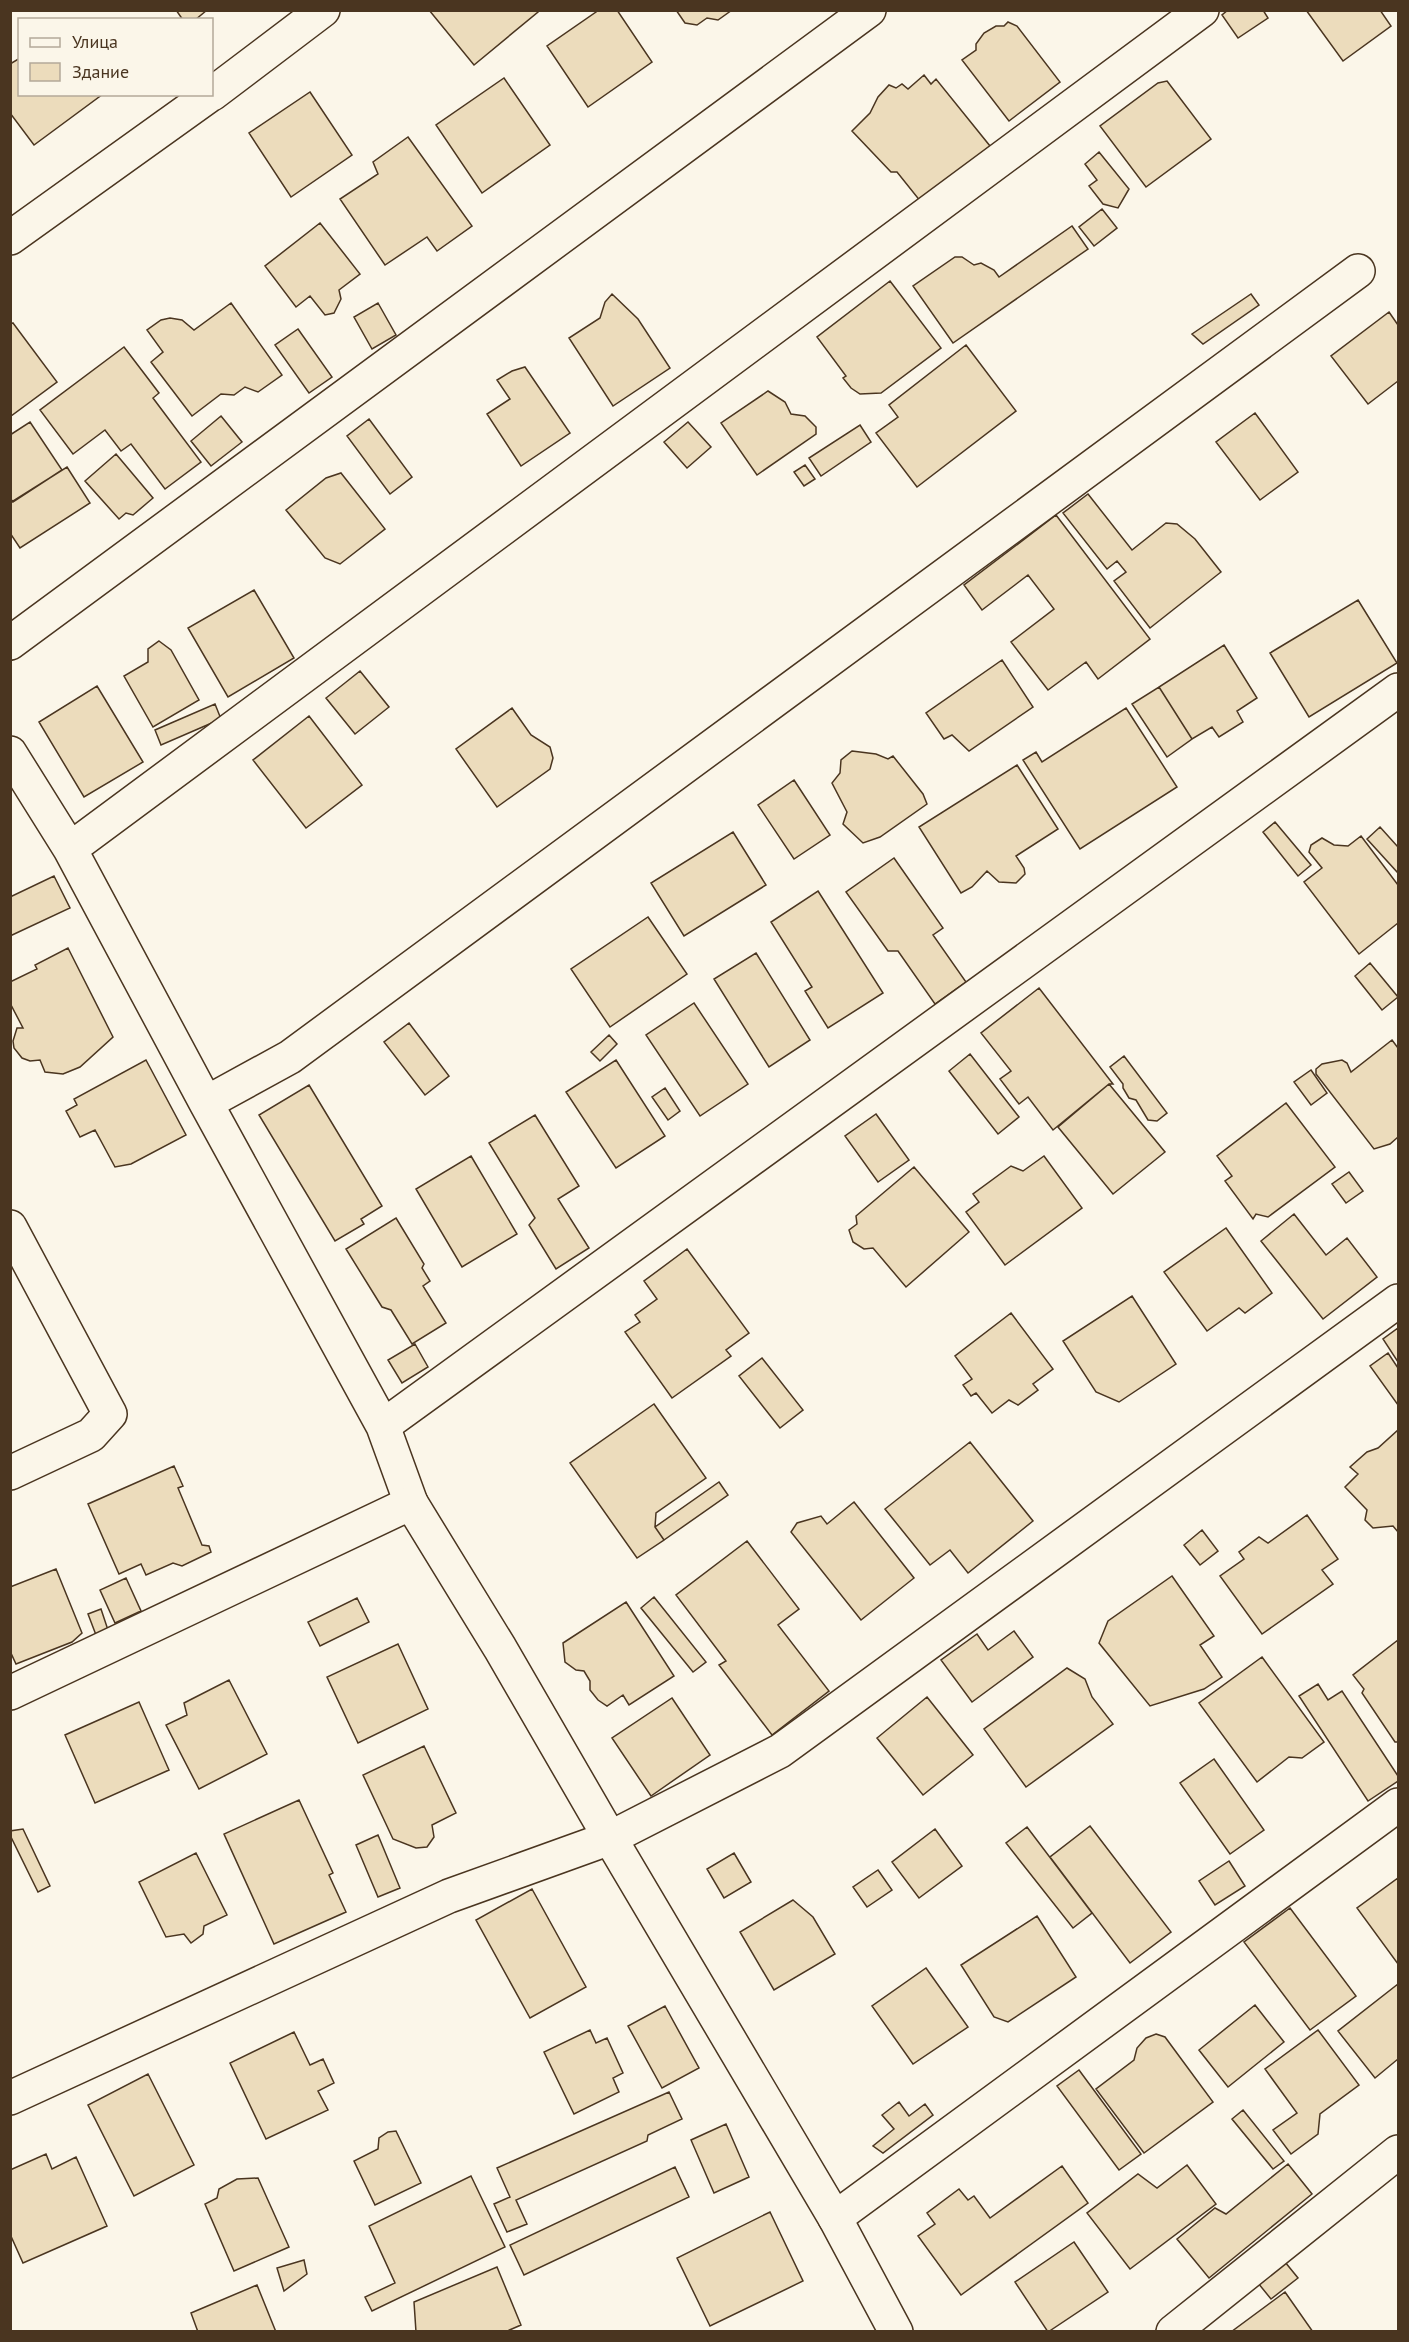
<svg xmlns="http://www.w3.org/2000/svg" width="1409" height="2342" font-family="'PT Sans',sans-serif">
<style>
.building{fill:#ecdcbc;stroke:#4a3520;stroke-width:1.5}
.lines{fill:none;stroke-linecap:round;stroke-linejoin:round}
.street-casing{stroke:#4a3520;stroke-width:36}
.secondary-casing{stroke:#4a3520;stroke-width:36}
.street{stroke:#fbf6e9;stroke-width:33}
.secondary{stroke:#fbf6e9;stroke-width:33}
</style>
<rect width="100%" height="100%" fill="#fbf6e9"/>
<!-- building -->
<path class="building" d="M176 10H207L195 20H183Z
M429 10H537L538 12 474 65Z
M599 10H617L652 62 588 107 547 46Z
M676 10H732L718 20 707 18 697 25 685 23Z
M1228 10H1263L1268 18 1238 38 1222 15Z
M1306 10H1380L1391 26 1343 61Z
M1008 22 1017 26 1060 82 1009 121 962 60 976 50V44L984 33 996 26H1004Z
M20 58V94H103L34 145 10 113V64Z
M924 75 931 84 936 79 990 146 921 202 897 172H891L852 131 870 113 878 97 889 85 896 88 902 84 908 89Z
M504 78 550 145 482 193 436 125Z
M1167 81 1211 139 1146 187 1100 126 1158 83Z
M310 92 352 155 291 197 249 133Z
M408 137 472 226 437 251 427 237 385 265 340 199 378 174 373 162Z
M1099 152 1129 189 1118 208 1103 204 1089 186 1097 180 1085 164Z
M1102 209 1117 228 1094 246 1079 227Z
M320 223 360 274 339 290 341 299 334 313 325 315 310 296 296 307 265 266Z
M1072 226 1088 249 953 343 913 286 955 257H962L974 265 981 263 994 270 999 277Z
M890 281 941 348 881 393 860 394 851 388 843 378 846 376 817 337Z
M612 294 638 319 670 368 613 406 569 338 600 318 605 302Z
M1251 294 1259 305 1203 344 1192 334Z
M231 303 282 375 258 392 245 387 234 395 221 394 192 416 151 362 163 352 147 330 161 320 170 318 182 320 194 330Z
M378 303 396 335 372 349 354 317Z
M1389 312 1398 325V381L1368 404 1331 356Z
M13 323 57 382 11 416 10 324Z
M298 329 332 377 309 393 275 345Z
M966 345 1016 411 917 487 876 433 898 417 889 405Z
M124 347 159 393 153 398 201 462 165 489 131 444 121 451 105 430 73 454 40 410Z
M525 367 570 433 521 466 487 414 510 399 497 380 512 371Z
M768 391 785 402 791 414 805 416 816 427V434L757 475 721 423Z
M1255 413 1298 472 1260 500 1216 442Z
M221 416 242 442 211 466 191 441Z
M369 419 412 477 390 494 347 436Z
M30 422 62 470 13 502 10 498V435Z
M688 422 711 447 687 468 664 442Z
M860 425 871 442 821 476 809 458Z
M116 454 153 498 133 515 126 513 119 519 85 481Z
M805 465 815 479 804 486 794 472Z
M67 467 90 503 20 548 10 533V503Z
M341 473 385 529 340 564 325 558 286 510 326 478Z
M1088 494 1132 550 1166 523 1177 524 1195 539 1221 572 1150 628 1114 581 1126 572 1117 561 1107 569 1063 513Z
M1056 515 1150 639 1098 679 1086 662 1048 690 1011 642 1054 609 1028 575 982 610 964 585Z
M254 590 294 658 228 697 188 628Z
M1358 600 1397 663 1309 717 1270 653Z
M159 641 171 650 199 700 153 727 124 676 148 662V649Z
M1224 645 1257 698 1237 711 1243 722 1219 737 1212 727 1192 739 1159 687Z
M1002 660 1033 707 969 751 952 735 944 739 926 713Z
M360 671 389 707 355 734 326 698Z
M97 686 143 762 84 797 39 722Z
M1159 687 1192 739 1167 757 1132 704Z
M215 704 221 719 161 745 155 730Z
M512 708 531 735 550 747 553 758 550 769 497 807 456 749Z
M1126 708 1177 787 1080 849 1023 760 1036 752 1042 762Z
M309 716 362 785 306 828 253 760Z
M852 751 876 754 888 759 893 756 923 794 927 804 880 837 863 843 843 824 847 812 832 783 840 773 841 760Z
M1017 765 1058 829 1016 856 1024 868 1025 874 1016 883 999 882 987 871 972 887 961 893 919 827Z
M794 780 830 835 794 859 758 805Z
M1275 822 1311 865 1298 876 1263 832Z
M1380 827 1398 847V873L1367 839Z
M733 832 766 885 684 936 651 883Z
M1361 836 1398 885V923L1359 954 1304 882 1322 868 1309 852 1311 845 1322 838 1334 845 1348 846Z
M894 858 943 928 933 935 966 982 935 1004 898 951H888L846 892Z
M54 876 70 908 10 936V897Z
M818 891 883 993 828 1028 805 991 812 987 771 922Z
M648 917 687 974 610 1027 571 969Z
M68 948 113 1037 80 1067 63 1074 45 1072 40 1060 30 1061 22 1058 14 1048 13 1041 17 1028H23L10 1003V982L37 969 35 965Z
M756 953 810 1040 769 1067 714 979Z
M1370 963 1398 997 1382 1010 1355 976Z
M1039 988 1113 1084H1109L1053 1130 1028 1097 1019 1104 1000 1079 1011 1071 981 1033Z
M694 1003 748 1084 700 1116 646 1035Z
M409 1023 449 1076 425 1095 384 1042Z
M609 1035 617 1044 600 1061 591 1052Z
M1392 1040 1398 1048V1137L1390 1144 1374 1149 1316 1074V1069L1322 1064 1342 1060 1347 1063 1351 1072Z
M970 1054 1019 1117 998 1134 949 1071Z
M1124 1056 1167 1113 1157 1121 1148 1120 1136 1100 1129 1098 1123 1088V1084L1110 1067Z
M146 1060 186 1135 131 1164 115 1167 95 1130 80 1137 66 1111 77 1105 74 1099Z
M616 1060 665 1136 616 1168 566 1092Z
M1311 1070 1327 1093 1311 1105 1294 1082Z
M1109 1084 1165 1152 1113 1194 1058 1127Z
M309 1085 382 1206 361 1219 364 1224 335 1241 259 1115Z
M665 1088 680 1111 668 1120 652 1097Z
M1286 1103 1335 1167 1268 1217 1256 1214 1253 1219 1225 1181 1232 1176 1217 1156Z
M876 1114 909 1160 878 1182 845 1136Z
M535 1115 579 1186 558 1199 589 1248 556 1269 529 1225 535 1218 489 1143Z
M471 1156 517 1234 462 1267 416 1189Z
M1044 1156 1082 1208 1005 1265 966 1212 979 1202 973 1194 1011 1166 1023 1171Z
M914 1167 969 1232 906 1287 873 1248 864 1249 853 1242 849 1230 857 1224 856 1216Z
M1349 1172 1363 1191 1346 1203 1332 1184Z
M1294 1214 1326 1255 1347 1238 1377 1277 1323 1319 1261 1241Z
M396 1218 424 1264 422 1268 430 1281 423 1286 446 1323 412 1344 391 1310 382 1307 346 1249Z
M1226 1228 1272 1293 1245 1313 1239 1308 1207 1331 1164 1272Z
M687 1249 749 1333 726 1350 731 1356 672 1398 625 1332 640 1322 635 1315 657 1299 644 1281Z
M1132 1296 1176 1364 1119 1402 1096 1392 1063 1341Z
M1011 1313 1053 1369 1033 1384 1038 1390 1018 1405 1009 1400 992 1413 976 1393 971 1396 963 1385 972 1379 955 1356Z
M1398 1328V1362L1383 1339Z
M415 1344 428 1367 402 1383 388 1360Z
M1388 1353 1398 1368V1405L1370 1366Z
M762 1358 803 1410 780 1428 739 1376Z
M654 1404 706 1478 656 1513 655 1527 664 1540 637 1558 570 1463Z
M1398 1430V1532L1393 1526 1373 1528 1365 1520 1367 1510 1345 1487 1358 1474 1350 1467 1367 1452 1378 1448Z
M970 1442 1033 1521 968 1573 950 1550 930 1565 885 1509Z
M174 1466 183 1486 178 1488 202 1545 209 1546 211 1552 182 1566 173 1563 146 1575 141 1564 119 1574 88 1504Z
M719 1482 728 1495 664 1540 655 1527Z
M854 1502 914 1578 861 1620 791 1532 797 1523 821 1516 827 1524Z
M1307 1515 1338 1559 1322 1570 1333 1584 1262 1634 1220 1576 1244 1559 1239 1552 1259 1537 1268 1543Z
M1202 1530 1218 1551 1200 1565 1184 1545Z
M747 1541 799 1609 778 1625 829 1691 772 1735 719 1665 726 1661 676 1595Z
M56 1569 82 1633 72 1642 16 1664 10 1651V1587Z
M1172 1576 1214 1636 1200 1645 1222 1677 1204 1689 1150 1706 1099 1643 1108 1621Z
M126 1578 141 1611 115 1623 100 1590Z
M654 1597 706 1662 693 1672 641 1608Z
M357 1598 369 1622 320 1646 308 1622Z
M626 1602 674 1676 629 1705 623 1695 607 1706 598 1700 590 1690V1681L584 1671 576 1670 565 1662 563 1643Z
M101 1609 108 1630 96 1635 88 1614Z
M1014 1631 1033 1657 972 1702 941 1660 977 1634 988 1650Z
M1398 1640V1742H1395L1362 1693 1364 1689 1353 1675Z
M398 1644 428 1709 358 1743 327 1677Z
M1262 1657 1324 1742 1302 1758 1289 1757 1257 1782 1199 1703Z
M1067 1668 1085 1679 1092 1697 1113 1724 1026 1787 984 1729Z
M229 1680 267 1754 199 1789 166 1725 187 1715 184 1703Z
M1318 1684 1328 1700 1342 1691 1398 1776V1781L1368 1801 1299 1696Z
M927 1697 973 1755 923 1795 877 1738Z
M672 1698 710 1755 651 1796 612 1738Z
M139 1702 169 1770 95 1803 65 1735Z
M424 1746 456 1813 432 1825 434 1837 427 1847 416 1848 393 1839 363 1775Z
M1214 1759 1264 1830 1230 1854 1180 1783Z
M299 1800 333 1873 329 1875 346 1912 274 1944 224 1834Z
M1090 1826 1171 1932 1130 1963 1050 1857Z
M1027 1827 1092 1913 1073 1928 1006 1843Z
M23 1829 50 1886 38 1892 10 1835V1831Z
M935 1829 962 1866 919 1898 892 1862Z
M378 1835 400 1888 378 1897 356 1845Z
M196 1853 227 1915 204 1926 203 1934 191 1943 184 1934 166 1937 139 1882Z
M734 1853 751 1882 724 1898 707 1869Z
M1229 1861 1245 1886 1215 1905 1199 1881Z
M878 1870 892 1890 867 1907 853 1887Z
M1398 1878V1964L1357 1908Z
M532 1889 586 1987 530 2018 476 1920Z
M793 1900 813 1917 835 1954 774 1990 740 1932Z
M1290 1908 1356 1996 1310 2030 1244 1942Z
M1037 1916 1076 1977 1008 2022 994 2017 961 1965Z
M926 1968 968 2027 913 2064 872 2006Z
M1398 1984V2059L1375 2078 1338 2031Z
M1255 2005 1284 2042 1228 2087 1199 2050Z
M665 2006 699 2068 662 2088 628 2026Z
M590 2030 596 2043 607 2038 623 2073 613 2078 619 2092 574 2114 544 2052Z
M1318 2030 1359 2085 1320 2114 1318 2134 1291 2154 1273 2130 1297 2113 1265 2069Z
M294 2032 310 2065 323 2059 334 2083 318 2091 328 2110 266 2139 230 2063Z
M1156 2034 1165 2037 1213 2102 1144 2153 1096 2089 1134 2060 1137 2048 1146 2038Z
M1079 2070 1141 2154 1119 2170 1057 2086Z
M148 2074 194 2165 134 2196 88 2105Z
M669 2092 682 2119 648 2135 647 2141 516 2200 527 2224 507 2232 494 2204 510 2197 497 2168Z
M899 2102 909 2116 925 2104 933 2115 883 2153 873 2146 894 2129 882 2115Z
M1243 2110 1284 2161 1273 2169 1232 2119Z
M726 2124 749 2177 714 2193 691 2140Z
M396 2131 421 2183 375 2205 354 2161 378 2149 379 2138 388 2132Z
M46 2154 52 2169 76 2157 107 2226 23 2263 10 2234V2170Z
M1288 2164 1312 2194 1209 2278 1177 2239 1215 2208 1226 2214Z
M1187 2165 1216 2204 1130 2269 1087 2213 1138 2174 1157 2188Z
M1062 2166 1088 2203 961 2295 918 2236 935 2224 927 2213 959 2189 968 2200 974 2196 990 2218Z
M675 2167 689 2197 524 2275 510 2245Z
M471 2176 505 2247 372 2311 365 2297 395 2283 369 2226Z
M258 2178 289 2247 234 2271 205 2204 217 2198 219 2189 237 2179Z
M770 2212 803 2281 710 2326 677 2258Z
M1074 2242 1108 2292 1048 2332 1015 2282Z
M304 2260 307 2274 284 2291 277 2268Z
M1285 2262 1298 2278 1271 2299 1258 2283Z
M497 2267 521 2325 505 2332H416L414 2302Z
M257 2285 276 2332H198L191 2313Z
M1285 2292 1313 2332H1231Z"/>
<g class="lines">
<defs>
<path id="street" d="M212 94 323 10
M10 238 211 94
M10 643 869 10
M10 753 70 849 206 1103 383 1426 411 1503
M70 849 1202 10
M206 1103 290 1057 1358 271
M10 1227 110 1414 91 1435 10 1473
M383 1426 1398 690
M10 2098 449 1896 610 1838 780 1751 1398 1301
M835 2218 1398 1805
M1173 2332 1398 2152"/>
<path id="secondary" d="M10 1693 411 1503 500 1648 610 1838 835 2218 896 2332"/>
</defs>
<!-- street casing -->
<use href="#street" class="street-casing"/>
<!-- secondary casing -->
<use href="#secondary" class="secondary-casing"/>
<!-- street -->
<use href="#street" class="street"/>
<!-- secondary -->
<use href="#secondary" class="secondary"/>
</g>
<!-- border -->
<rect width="1409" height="2342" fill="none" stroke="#4a3520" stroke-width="24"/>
<!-- legend -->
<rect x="18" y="18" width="195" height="78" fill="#fbf6e9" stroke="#b4a999" stroke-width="1.5"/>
<rect x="30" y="38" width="30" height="9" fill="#fbf6e9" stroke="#b4a999" stroke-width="1.5"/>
<text x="72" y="48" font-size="18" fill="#4a3520">Улица</text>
<rect x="30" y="63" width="30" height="18" fill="#ecdcbc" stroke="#b4a999" stroke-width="1.5"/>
<text x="72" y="78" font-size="18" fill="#4a3520">Здание</text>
</svg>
